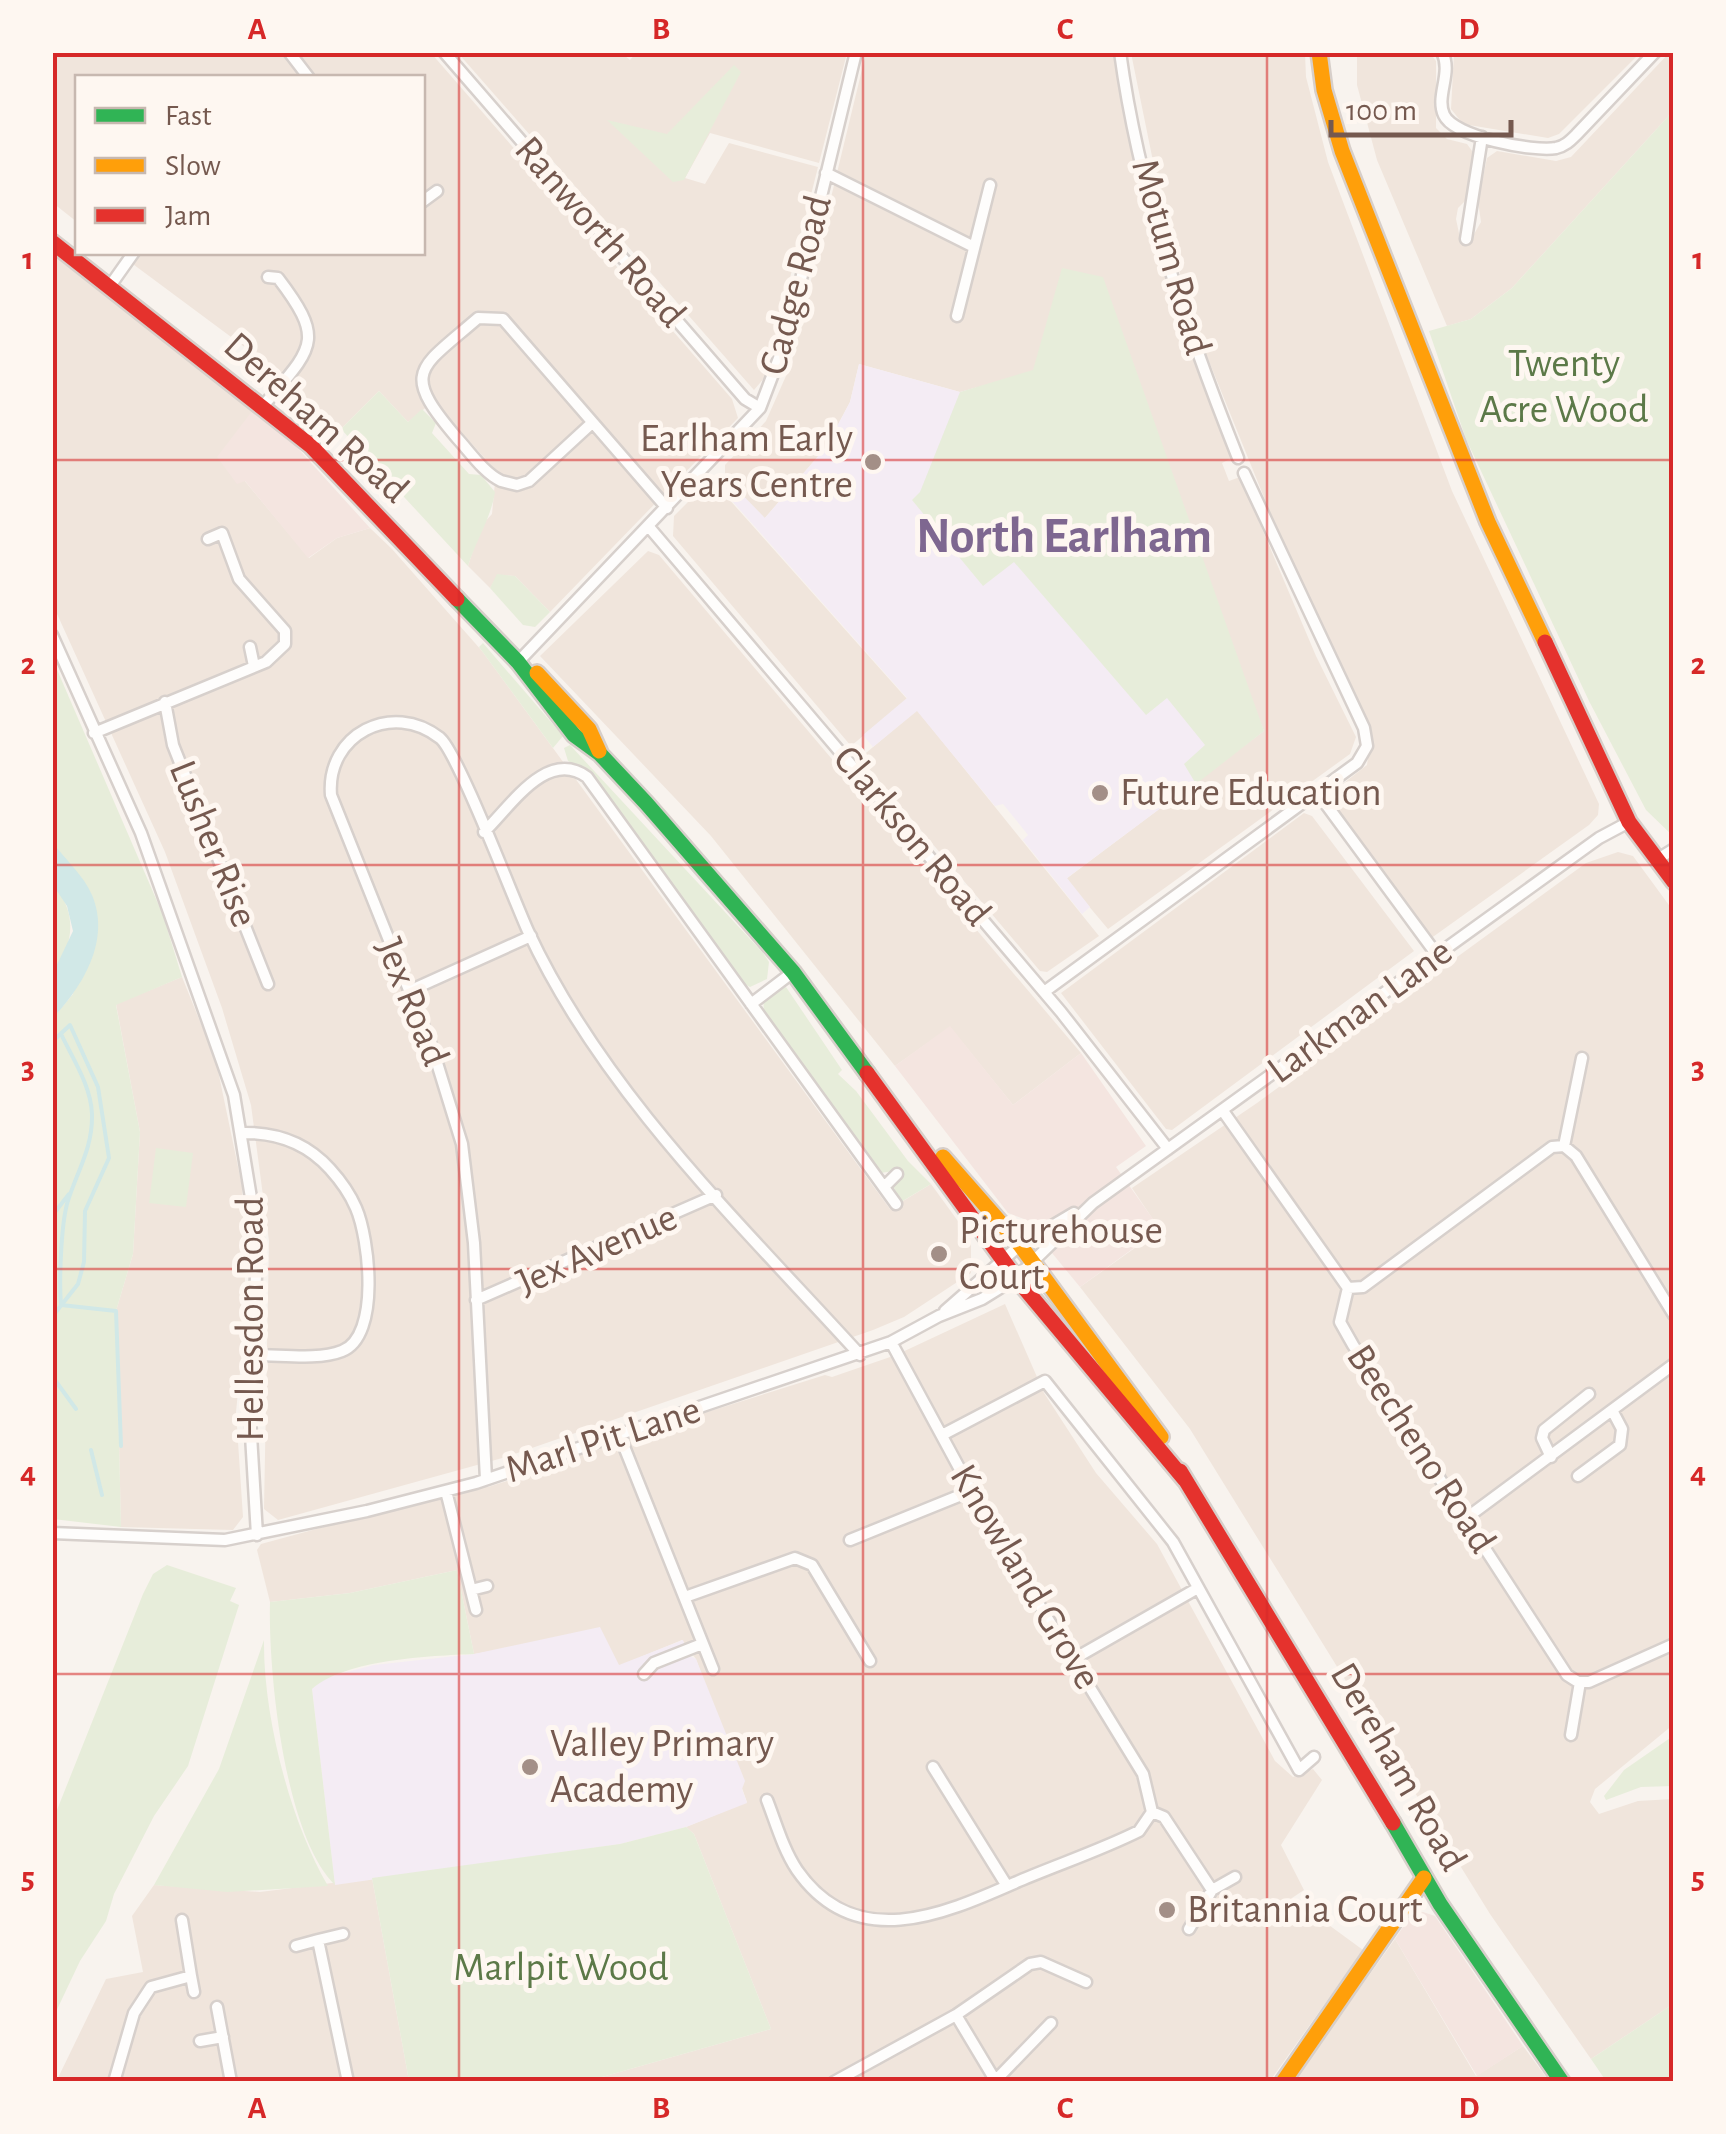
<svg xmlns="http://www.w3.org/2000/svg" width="1726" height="2134" font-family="'Alegreya Sans',sans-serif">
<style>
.residential{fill:#f0e5dc}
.commercial{fill:#f4e5e0}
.education{fill:#f4ecf4}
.green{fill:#e7edda}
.water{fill:#d1e8e7}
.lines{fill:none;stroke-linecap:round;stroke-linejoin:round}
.stream{stroke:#d1e8e7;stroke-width:4}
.street-casing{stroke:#d7d0cc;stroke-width:15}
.fast-casing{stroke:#d7cfca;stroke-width:20}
.slow-casing{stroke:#d7cfca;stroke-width:20}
.jam-casing{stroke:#d7cfca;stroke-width:20}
.street{stroke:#fefdfc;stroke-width:10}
.fast{stroke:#30b455;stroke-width:15}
.slow{stroke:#ff9f0a;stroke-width:15}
.jam{stroke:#e5322d;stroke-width:15}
.grid{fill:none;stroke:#d62828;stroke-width:2.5;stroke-opacity:0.55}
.poi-dot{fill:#a38f87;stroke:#fef7f1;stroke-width:4}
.labels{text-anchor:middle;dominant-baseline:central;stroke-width:10;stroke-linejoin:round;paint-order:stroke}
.street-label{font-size:40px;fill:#75594f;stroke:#fef7f1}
.park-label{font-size:40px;fill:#5c7948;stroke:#fef7f1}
.poi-label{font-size:40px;fill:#75594f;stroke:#fef7f1;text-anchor:start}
.district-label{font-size:50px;font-weight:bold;fill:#7e6790;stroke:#fef7f1}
.neatline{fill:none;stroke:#d62828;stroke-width:4}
.grid-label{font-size:32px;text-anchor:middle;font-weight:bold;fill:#d62828}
</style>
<rect width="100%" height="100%" fill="#f8f3ee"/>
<!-- residential -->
<path class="residential" d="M620 52 630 60 637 52 847 53 819 163 710 133 685 178 705 184 729 143 818 167 765 377 754 390 458 53Z
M52 53H431L732 399 738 418 550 612 515 576 498 575 490 588 468 566 481 526 492 514 496 471 434 401 408 422 379 391 341 429 254 354 118 253 422 252V78H78L77 222 53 203Z
M866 53H1114L1144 198 1170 292 1232 458 1222 463 1229 481 1240 477 1316 656 1356 737 1350 754 1108 929 1066 879 1263 731 1105 339 1027 374 960 392 859 364 850 402 826 447 764 519 725 477V465L766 421 790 367Z
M1131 53H1305L1306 77 1328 162 1452 491 1599 804 1598 815 1589 825 1430 939 1329 800 1331 793 1367 765 1371 735 1314 621 1198 334 1167 230Z
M1357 53H1430L1436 61V128L1447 139 1467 144 1475 155 1467 199 1458 208 1456 219 1460 238 1470 241 1481 222 1478 201 1487 158 1497 151 1556 161 1571 157 1669 53H1673V111L1512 288 1471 319 1447 326 1377 160 1357 85Z
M1454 53V52L1640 53 1559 134 1548 138 1463 124 1451 109Z
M53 255 253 410 244 480 309 558 337 538 370 528 392 549 482 651 890 1209 931 1184 971 1239V1273L904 1317 873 1330 506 1457 278 1520 264 1509 269 1241 251 1105 222 1008 165 852 53 605Z
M711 479 907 699 851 746 673 536 674 516Z
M648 551 659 555 1081 1053 1013 1105 950 1027 895 1066 711 836 540 656Z
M917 710 1099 936 1047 972 1040 971 860 758Z
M1304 813 1312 816 1414 951 1172 1130 1166 1129 1061 993Z
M1618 852 1633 856 1674 912V1724L1595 1789 1590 1802 1599 1814 1638 1801 1673 1799V2004L1591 2059 1490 1914 1190 1429 1080 1287 1160 1230 1132 1188 1257 1103 1586 863Z
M182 977 216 1061 242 1186 246 1311 236 1412 243 1517 233 1530 121 1527 116 1311 133 1254 140 1132 116 1004Z
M1005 1304 1044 1393 1096 1473 1157 1544 1275 1761 1293 1777 1313 1769 1322 1780 1281 1845 1304 1890 1292 1898 1363 1950 1270 2081H588L771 2029 694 1834 686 1827 747 1802 696 1659 682 1640 619 1666 527 1645 474 1654 457 1570 350 1593 270 1602 257 1550 261 1544 482 1484 488 1487 558 1465 564 1457 825 1375 832 1377 896 1355Z
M372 1878 409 2081 56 2082 106 1979 143 1972 132 1916 154 1885 260 1892Z
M1395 1939 1476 2076 1523 2046 1549 2081 1293 2082Z"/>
<!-- commercial -->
<path class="commercial" d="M253 410 294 444 370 528 337 538 308 558 245 481 237 484 217 457Z
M950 1026 1013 1105 1081 1053 1146 1146 1116 1167 1160 1229 1080 1287 1024 1219 1008 1213 895 1066Z
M1423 1912 1435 1916 1523 2046 1477 2076 1395 1939 1411 1915Z"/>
<!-- education -->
<path class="education" d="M1105 339 1264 731 1067 878 1090 907 1082 914 1023 840 1028 835 1003 804 995 806 917 711 873 747 863 735 907 698 718 485 725 477 765 518 826 447 850 402 859 364 960 392 1027 374Z
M600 1627 619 1665 683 1640 688 1655 696 1659 745 1781 742 1789 747 1803 686 1827 620 1844 335 1885 312 1689 324 1678 374 1665 474 1654Z"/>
<!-- green -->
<path class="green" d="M734 65 741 72 684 180 673 182 607 120 667 134Z
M1673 111V836L1646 810 1589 701 1466 439 1429 331 1471 319 1512 288Z
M1062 268 1103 277 1264 731 1196 784 1184 764 1205 745 1167 698 1146 715 1014 562 983 586 912 500 920 492 960 392 1033 370Z
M379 391 408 422 422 409 436 423 432 433 469 474 481 475 495 492C491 518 476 540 468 566L341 429Z
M497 574 515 576 550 612 535 627 523 625 490 588Z
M483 643 563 736 553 748 479 647Z
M52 658 163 915 182 977 116 1005 140 1132 133 1254 116 1311 121 1527 53 1519V1018L73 994 92 896 53 843Z
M570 745 763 953 769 962 767 979 750 987 739 981 589 772 568 761 564 748Z
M53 885C78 912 74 945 53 973Z
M786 987 842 1070 838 1074 856 1091 908 1161 931 1184 901 1202 893 1186 895 1171 880 1173 871 1165 764 1012 763 997Z
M156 1148 193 1153 186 1207 149 1203Z
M167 1565 236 1588 230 1601 239 1605 188 1766 154 1816 114 1894 106 1921 80 1961 53 2018V1820L143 1594 153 1574Z
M457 1570 474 1654C430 1656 346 1659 312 1689L335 1885C284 1835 268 1670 270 1602L350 1593Z
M264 1640C263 1716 290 1821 328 1886L227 1892 154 1885 219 1769Z
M1673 1736V1786L1641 1787 1606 1800 1604 1796 1624 1770Z
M686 1827 694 1834 771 2029 588 2081H409L372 1878 620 1844Z
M1673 2004V2081H1606L1591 2059Z"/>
<!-- water -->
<path class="water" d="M53 843C65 859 84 876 92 895 111 940 83 986 53 1018V973L73 931 67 906 53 885Z"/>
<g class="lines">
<!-- stream -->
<path class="stream" d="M61 1034C73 1059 91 1086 92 1114 93 1149 76 1173 67 1204 61 1227 59 1281 61 1305L116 1311 121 1446
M52 1042 70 1025 98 1087 109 1158 85 1211 84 1262 78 1284 52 1317
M52 1216 69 1194
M52 1376 76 1409
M91 1450 102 1495"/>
<defs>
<path id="street" d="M289 52 309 78
M444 52 745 399 760 408
M1120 52C1139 192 1186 327 1238 458
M1442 52C1453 73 1435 96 1444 115 1454 137 1533 152 1556 148 1565 146 1570 141 1576 135L1655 52
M826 173 974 247
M422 202 437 191
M1466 239 1482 137
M110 286 134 252
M957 316 990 185
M264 405C313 347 326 341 278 278L268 277
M592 423 529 481 517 485 501 481C484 473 470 452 457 438 400 371 418 370 478 318L503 319 667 508
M649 527 1061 1012 1168 1149
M52 635 141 833 234 1095 258 1240 249 1402 257 1535
M250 647 254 666
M519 661 760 408 787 337 856 52
M165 702 173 745 268 984
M94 733 266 662 285 644V631L239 579 222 533 208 539
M1317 792 1437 955
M484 832C511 806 547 748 587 777L896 1204
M1658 859 1674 849
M409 991 531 936
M1044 992 1357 763 1367 746 1364 728 1244 473
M751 1004 793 972
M1223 1111 1348 1288 1340 1322 1353 1345 1567 1675 1578 1682H1589L1674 1644
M241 1133C276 1132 306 1142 330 1169 340 1180 350 1194 356 1208 369 1238 381 1336 342 1351 317 1361 277 1354 250 1355
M1564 1146 1582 1058
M884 1187 897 1174
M1348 1288 1363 1287 1552 1147 1564 1146 1576 1156 1674 1315
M476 1300 716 1195
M945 1311 1020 1245 1074 1213
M619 1434 713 1669
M942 1435 1045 1381 1173 1542 1299 1770 1314 1757
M1551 1457 1542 1438 1544 1430 1589 1394
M1578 1476 1620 1445 1622 1429 1613 1412
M486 1479 474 1243 462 1144 433 1050 331 795C326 735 392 700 440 738 458 753 513 898 528 931 603 1093 741 1224 860 1355
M446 1491 476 1610
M1465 1519 1674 1364
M52 1533 225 1540 367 1511 476 1483 891 1342 939 1316 982 1299 1016 1278 1093 1203 1599 838 1629 822
M850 1540 971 1491
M471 1590 487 1586
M685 1597 795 1558 812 1565 870 1661
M1072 1660 1198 1588
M644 1674 654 1663 702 1644
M1571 1735 1580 1682
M933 1767 1007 1886
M767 1800C776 1823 783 1849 797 1870 856 1955 946 1913 1019 1881 1059 1864 1101 1850 1139 1831L1152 1812 1143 1774 989 1523 891 1342
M1152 1812 1164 1817 1212 1890 1189 1929
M1212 1890 1235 1877
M318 1940 343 1934
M296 1946 318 1940 348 2082
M191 1976 194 1992
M217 2007 231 2082
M956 2015 995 2080
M200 2041 223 2037
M114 2082 134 2013 151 1987 191 1976 182 1920
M834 2082 956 2015 1030 1964 1041 1962 1086 1982
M994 2082 1051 2023"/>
<path id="fast" d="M457 599 518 662 574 735 600 754 646 803 793 972 867 1073
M1393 1823 1440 1904 1562 2082"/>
<path id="slow" d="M1319 52 1324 90 1342 151 1488 522 1545 642
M537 673 589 729 599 751
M943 1157 1020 1245 1161 1437
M1283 2082 1424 1878"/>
<path id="jam" d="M52 242 311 446 457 599
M1545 642 1629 822 1674 882
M867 1073 1016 1278 1185 1480
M1180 1471 1393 1823"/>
</defs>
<!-- street casing -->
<use href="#street" class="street-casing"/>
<!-- fast casing -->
<use href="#fast" class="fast-casing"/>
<!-- slow casing -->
<use href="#slow" class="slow-casing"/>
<!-- jam casing -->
<use href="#jam" class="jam-casing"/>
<!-- street -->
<use href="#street" class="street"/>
<!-- fast -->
<use href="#fast" class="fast"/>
<!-- slow -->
<use href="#slow" class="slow"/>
<!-- jam -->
<use href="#jam" class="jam"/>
</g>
<!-- grid -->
<path class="grid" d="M459 52V2082M863 52V2082M1267 52V2082M52 460H1674M52 865H1674M52 1269H1674M52 1674H1674"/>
<!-- markers -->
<g class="poi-dot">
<circle cx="873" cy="462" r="10"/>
<circle cx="1100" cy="793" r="10"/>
<circle cx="939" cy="1254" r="10"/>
<circle cx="530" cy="1767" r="10"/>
<circle cx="1167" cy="1910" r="10"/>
</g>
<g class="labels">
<!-- street labels -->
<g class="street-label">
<text transform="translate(600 232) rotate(49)">Ranworth Road</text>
<text transform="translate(1171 257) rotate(74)">Motum Road</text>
<text transform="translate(796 285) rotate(-75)">Cadge Road</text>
<text transform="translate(316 418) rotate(42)">Dereham Road</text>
<text transform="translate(912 836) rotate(50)">Clarkson Road</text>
<text transform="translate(213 844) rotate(68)">Lusher Rise</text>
<text transform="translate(412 1002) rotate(68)">Jex Road</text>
<text transform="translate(1360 1011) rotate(-36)">Larkman Lane</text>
<text transform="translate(597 1250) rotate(-24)">Jex Avenue</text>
<text transform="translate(251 1319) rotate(-90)">Hellesdon Road</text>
<text transform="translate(603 1440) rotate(-18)">Marl Pit Lane</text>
<text transform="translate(1421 1449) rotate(57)">Beecheno Road</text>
<text transform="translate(1025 1577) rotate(59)">Knowland Grove</text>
<text transform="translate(1398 1767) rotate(60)">Dereham Road</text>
</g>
<!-- park labels -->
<g class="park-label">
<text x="1564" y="364">Twenty<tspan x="1564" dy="46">Acre Wood</tspan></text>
<text x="561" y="1968">Marlpit Wood</text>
</g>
<!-- poi labels -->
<g class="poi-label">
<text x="853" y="439" text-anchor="end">Earlham Early<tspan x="853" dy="46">Years Centre</tspan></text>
<text x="1120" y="793">Future Education</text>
<text x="959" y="1231">Picturehouse<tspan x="959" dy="46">Court</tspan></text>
<text x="550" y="1744">Valley Primary<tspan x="550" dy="46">Academy</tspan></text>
<text x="1187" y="1910">Britannia Court</text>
</g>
<!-- district labels -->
<g class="district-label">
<text x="1064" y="537">North Earlham</text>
</g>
</g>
<!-- border -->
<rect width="1726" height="2134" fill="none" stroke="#fef7f1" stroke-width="110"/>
<!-- legend -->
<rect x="75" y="75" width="350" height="180" fill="#fef7f1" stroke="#c7b8b0" stroke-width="2.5"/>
<rect x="95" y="108" width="50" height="15" fill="#30b455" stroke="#c7b8b0" stroke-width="2.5"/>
<text x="165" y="125" font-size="30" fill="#75594f">Fast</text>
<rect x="95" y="158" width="50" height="15" fill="#ff9f0a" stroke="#c7b8b0" stroke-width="2.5"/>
<text x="165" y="175" font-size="30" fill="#75594f">Slow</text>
<rect x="95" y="208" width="50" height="15" fill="#e5322d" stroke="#c7b8b0" stroke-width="2.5"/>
<text x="165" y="225" font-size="30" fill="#75594f">Jam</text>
<!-- scale -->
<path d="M1331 120v15h180v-15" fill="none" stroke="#75594f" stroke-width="5"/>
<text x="1346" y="120" font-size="30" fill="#75594f" stroke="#fef7f1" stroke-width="8" paint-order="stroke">100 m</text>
<rect x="55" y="55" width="1616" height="2024" class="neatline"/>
<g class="grid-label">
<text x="257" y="39">A</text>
<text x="661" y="39">B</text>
<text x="1065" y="39">C</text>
<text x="1469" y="39">D</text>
<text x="28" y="269">1</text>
<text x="1698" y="269">1</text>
<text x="28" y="674">2</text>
<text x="1698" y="674">2</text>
<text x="28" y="1078">3</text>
<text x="1698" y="1078">3</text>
<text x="28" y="1483">4</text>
<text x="1698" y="1483">4</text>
<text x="28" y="1888">5</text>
<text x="1698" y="1888">5</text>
<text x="257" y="2118">A</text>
<text x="661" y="2118">B</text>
<text x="1065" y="2118">C</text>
<text x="1469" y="2118">D</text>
</g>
</svg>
